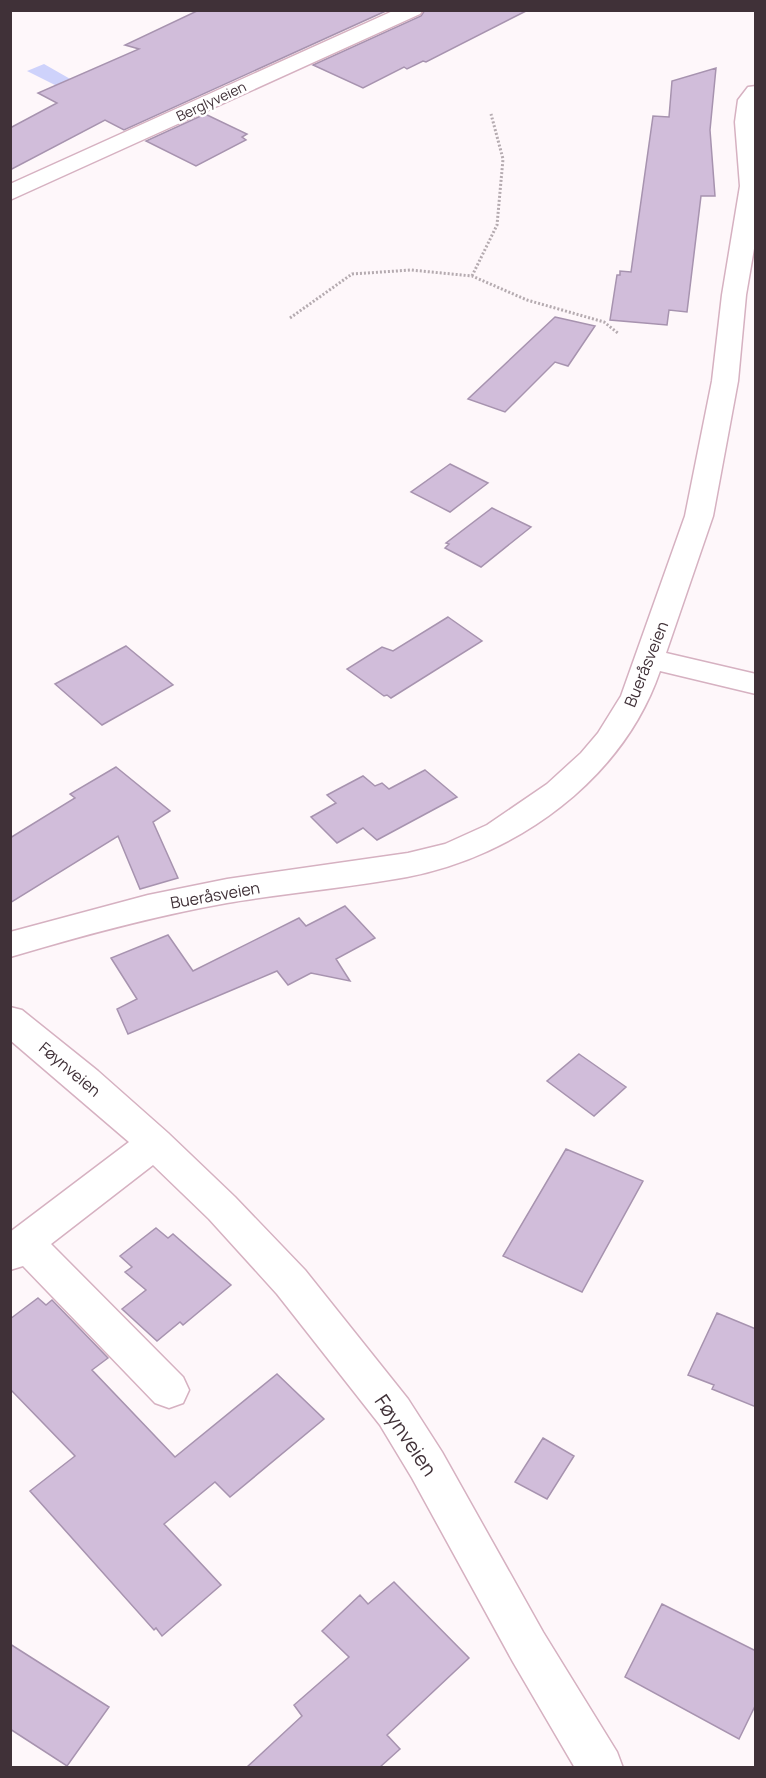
<svg xmlns="http://www.w3.org/2000/svg" width="766" height="1778" font-family="Manrope,sans-serif">
<style>
.water{fill:#ced2fb}
.building{fill:#d1bdda;stroke:#a793af;stroke-width:1.5}
.lines{fill:none;stroke-linecap:round;stroke-linejoin:round}
.minor-casing{stroke:#d6b1c1;stroke-width:3}
.path{stroke:#b5abb0;stroke-width:3;stroke-dasharray:2 2;stroke-linecap:butt}
.minor{fill:#fff;fill-rule:evenodd}
.labels{text-anchor:middle;dominant-baseline:central;stroke-width:5;stroke-linejoin:round;paint-order:stroke}
.far-street-label{font-size:14px;fill:#403138;stroke:#fff}
.street-label{font-size:16px;fill:#403138;stroke:#fff}
.near-street-label{font-size:20px;fill:#403138;stroke:#fff}
</style>
<rect width="100%" height="100%" fill="#fef7fa"/>
<!-- water -->
<path class="water" d="M44 64 72 80 57 86 27 71Z"/>
<!-- building -->
<path class="building" d="M199 10H388L124 130 105 120 10 170V128L57 103 38 93 139 49 125 45Z
M425 10H528L426 62 423 61 407 69 404 67 363 88 313 65 421 16Z
M716 68 710 130 715 196H701L687 312 669 310 667 325 610 320 617 275H620V271L631 272 653 116 669 117 672 81Z
M205 114 247 134 242 137 246 140 196 166 146 141Z
M555 317 595 326 568 366 555 362 505 412 468 399Z
M450 464 488 483 450 512 411 492Z
M492 508 531 527 481 567 445 548 449 544 446 543Z
M448 617 482 641 391 698 387 695 384 696 347 669 382 647 393 651Z
M126 646 173 685 102 725 55 684Z
M116 767 170 811 153 822 178 878 140 889 118 836 10 903V838L75 798 70 794Z
M425 770 457 797 377 840 363 828 337 843 311 817 336 803 327 795 363 776 375 786 382 783 389 789Z
M345 906 375 938 336 959 350 981 311 973 288 985 277 971 128 1034 117 1009 137 999 111 958 168 935 193 971 299 918 306 926Z
M579 1054 626 1087 594 1116 547 1081Z
M566 1149 643 1181 582 1292 503 1256Z
M156 1228 168 1238 173 1234 231 1285 183 1325 180 1322 157 1341 122 1309 146 1290 125 1272 132 1267 120 1256Z
M38 1298 46 1305 52 1300 108 1358 92 1370 175 1457 277 1374 324 1419 230 1497 215 1482 164 1524 221 1585 162 1636 156 1628 154 1630 30 1491 75 1456 10 1389V1319Z
M717 1313 756 1329V1407L712 1389 714 1385 688 1375Z
M543 1438 574 1456 547 1499 515 1482Z
M394 1582 469 1658 387 1735 400 1749 380 1767H247L302 1716 294 1705 349 1657 322 1631 360 1595 368 1604Z
M662 1604 756 1651V1704L739 1739 625 1677Z
M10 1644 109 1707 67 1766 10 1729Z"/>
<g class="lines">
<defs>
<path id="minor" d="M395 10H423L420 14 10 200V184Z
M756 86V237L746 295 738 381 713 516 666 653 756 674V694L660 671C623 779 517 856 407 877 347 888 286 893 227 903 153 916 81 936 10 957V932L148 895 227 879 408 853 445 844 487 825 547 784 581 753 598 733 621 696 685 516 712 381 722 295 740 186 735 122 738 100 748 87Z
M10 1007 22 1010 98 1071 168 1133 235 1197 305 1270 408 1399 442 1452 543 1632 617 1752 623 1768H575L513 1662 412 1478 380 1425 277 1294 209 1219 153 1165 51 1244 183 1377 189 1390 183 1403 169 1408 155 1403 23 1266 10 1270V1232L129 1142 10 1040Z"/>
</defs>
<!-- minor casing -->
<use href="#minor" class="minor-casing"/>
<!-- path -->
<path class="path" d="M472 276 497 225 503 159 491 114
M290 318 352 274 411 270 472 276 527 300 604 322 619 334"/>
<!-- minor -->
<use href="#minor" class="minor"/>
</g>
<g class="labels">
<!-- far-street labels -->
<g class="far-street-label">
<text transform="translate(211 101) rotate(-25)">Berglyveien</text>
</g>
<!-- street labels -->
<g class="street-label">
<text transform="translate(646 664) rotate(-68)">Bueråsveien</text>
<text transform="translate(215 895) rotate(-10)">Bueråsveien</text>
<text transform="translate(70 1069) rotate(40)">Føynveien</text>
</g>
<!-- near-street labels -->
<g class="near-street-label">
<text transform="translate(406 1435) rotate(56)">Føynveien</text>
</g>
</g>
<!-- border -->
<rect width="766" height="1778" fill="none" stroke="#403138" stroke-width="24"/>
</svg>
